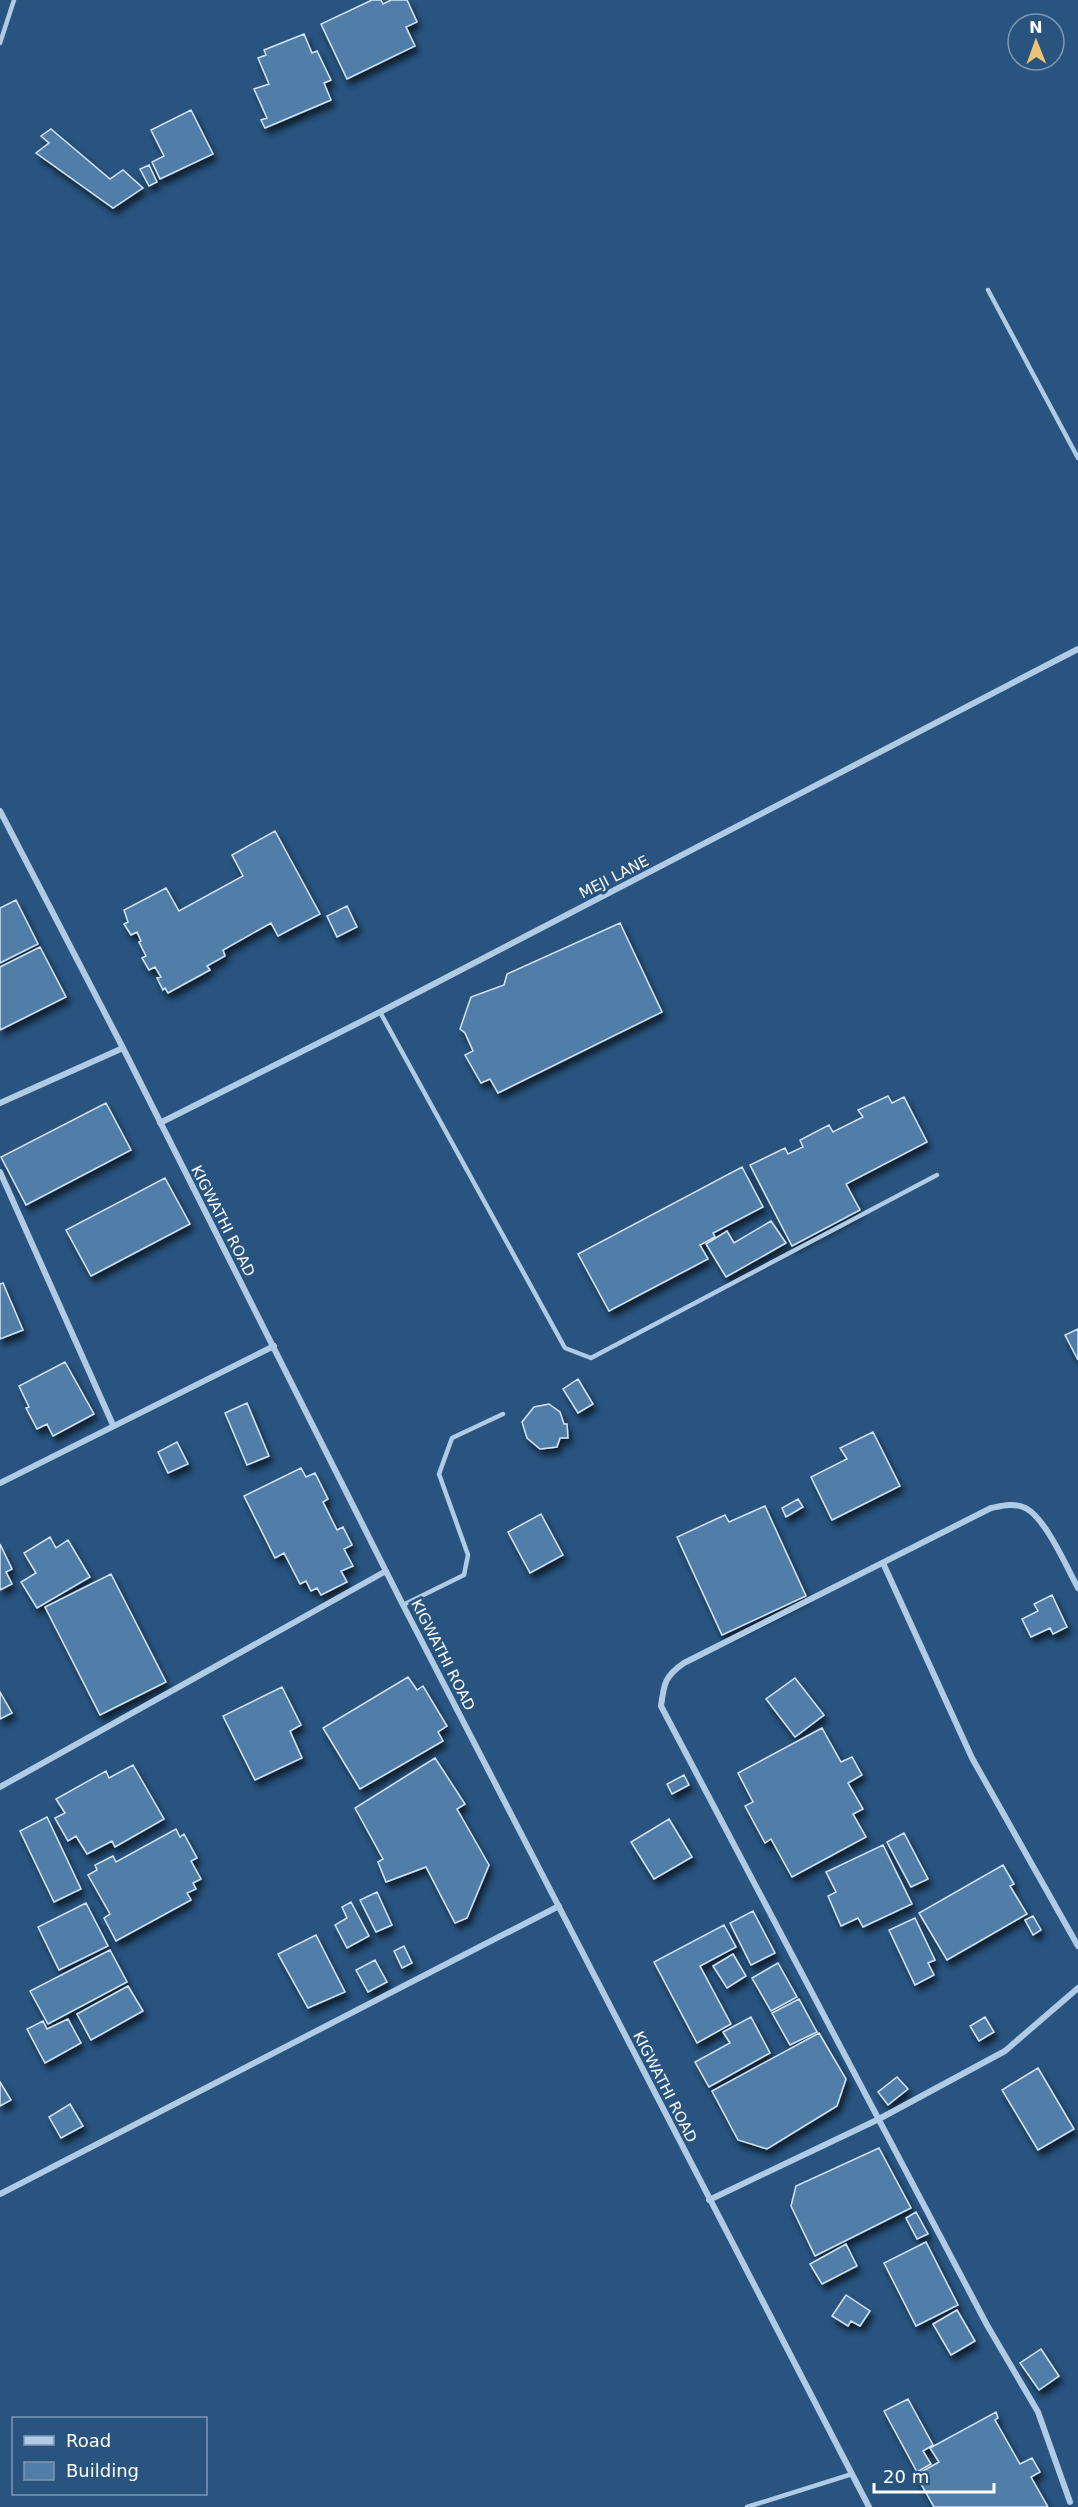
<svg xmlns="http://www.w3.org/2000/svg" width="1078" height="2507" font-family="'DejaVu Sans',sans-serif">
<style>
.building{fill:#517ea8;stroke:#d2e4f4;stroke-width:1.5;filter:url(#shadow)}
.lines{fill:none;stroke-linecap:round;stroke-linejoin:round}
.service{stroke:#b0cbe5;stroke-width:4.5}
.minor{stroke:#b0cbe5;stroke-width:6}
.labels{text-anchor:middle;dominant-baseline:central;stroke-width:6;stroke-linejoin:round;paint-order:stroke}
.street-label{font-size:15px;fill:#fff;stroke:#28547f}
</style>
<defs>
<filter id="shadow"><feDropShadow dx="3.5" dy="6" stdDeviation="3" flood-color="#0009"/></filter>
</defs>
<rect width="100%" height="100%" fill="#28547f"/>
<!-- building -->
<path class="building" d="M372 0H381L383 4 391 0H407L417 22 406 27 415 46 347 79 321 24Z
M304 34 312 53 317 51 331 80 324 83 331 100 265 128 261 120 267 118 254 89 269 84 258 58 266 55 264 50Z
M191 110 213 154 160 179 152 162 164 156 151 130Z
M51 129 110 179 123 170 143 188 113 208 36 153 49 143 41 136Z
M149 165 157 182 149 186 140 169Z
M275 831 320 914 278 936 271 923 223 950 225 956 207 966 210 970 168 993 165 988 163 990 157 978 161 977 155 967 149 970 142 958 146 956 139 942 141 941 137 932 131 935 124 924 128 922 124 910 166 888 179 911 243 876 232 855Z
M16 900 38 944 0 963V908Z
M347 906 357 927 337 937 327 916Z
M620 923 662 1012 498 1093 490 1079 481 1083 465 1055 473 1051 465 1033 460 1029 471 997 504 985 507 974Z
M40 947 66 997 0 1030V967Z
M888 1096 892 1103 904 1097 927 1142 846 1184 860 1210 792 1246 750 1165 785 1148 788 1154 803 1147 800 1140 829 1125 833 1132 863 1117 858 1110Z
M106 1103 131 1150 26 1205 1 1157Z
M742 1167 763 1207 713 1233 715 1237 700 1245 708 1259 609 1311 578 1254Z
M165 1178 190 1224 91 1276 66 1230Z
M771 1221 786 1243 726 1277 706 1244 727 1231 734 1243Z
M3 1283 23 1330 0 1339V1284Z
M1078 1329V1360L1065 1335Z
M65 1362 94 1414 53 1436 47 1424 37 1429 26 1408 29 1407 19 1386Z
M578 1379 593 1404 578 1413 563 1389Z
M247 1403 269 1456 247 1465 225 1413Z
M549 1404 560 1412 564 1424H567L568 1438H560L557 1447 540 1449 527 1438 522 1422 534 1407Z
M873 1432 900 1486 832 1520 811 1477 847 1459 840 1448Z
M177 1442 188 1464 168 1473 158 1452Z
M301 1468 306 1477 315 1473 328 1499 323 1502 337 1530 343 1527 352 1545 344 1549 353 1566 341 1571 347 1582 321 1595 317 1588 311 1591 306 1581 300 1584 284 1553 275 1558 244 1496Z
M798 1499 803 1507 786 1517 782 1508Z
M765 1506 806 1596 722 1635 677 1537 725 1515 729 1522Z
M541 1514 563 1555 530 1573 508 1532Z
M50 1537 56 1548 68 1540 90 1577 37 1608 21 1582 36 1573 24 1553Z
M0 1544 12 1569 6 1572 12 1584 0 1590Z
M111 1574 166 1682 100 1715 45 1607Z
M1052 1595 1067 1627 1053 1634 1050 1628 1031 1637 1022 1619 1038 1611 1034 1604Z
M408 1677 417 1690 423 1686 447 1726 438 1732 443 1741 360 1789 323 1728Z
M795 1678 824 1715 795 1737 766 1699Z
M282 1687 301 1725 290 1731 302 1758 255 1780 223 1716Z
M0 1692 12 1713 0 1719Z
M822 1728 841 1762 852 1757 862 1775 848 1783 863 1809 853 1814 866 1837 792 1877 771 1839 765 1843 745 1806 753 1802 738 1773Z
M435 1758 465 1804 457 1809 489 1865 467 1918 455 1923 426 1867 386 1882 378 1862 383 1859 355 1808Z
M133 1765 164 1819 115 1847 112 1841 87 1854 76 1836 68 1841 55 1818 65 1813 56 1799 106 1771 109 1778Z
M684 1775 689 1785 672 1794 667 1784Z
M47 1817 81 1889 54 1902 20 1831Z
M669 1819 692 1857 654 1879 631 1842Z
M176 1829 180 1837 184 1834 197 1858 191 1861 201 1879 193 1883 196 1889 187 1893 191 1900 116 1941 104 1918 110 1914 88 1875 97 1870 95 1865 113 1856 116 1862Z
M904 1833 928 1879 911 1887 887 1842Z
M883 1845 912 1904 863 1927 858 1918 841 1926 828 1896 836 1892 826 1872Z
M1003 1865 1014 1884 1010 1886 1027 1914 947 1960 919 1913Z
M377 1892 392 1925 376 1932 360 1900Z
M351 1902 369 1936 347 1948 335 1925 347 1918 342 1907Z
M86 1903 108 1946 59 1970 38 1927Z
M753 1911 775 1953 751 1965 730 1923Z
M1033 1916 1041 1930 1033 1935 1025 1920Z
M915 1918 935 1960 928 1963 934 1975 915 1985 889 1930Z
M724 1925 736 1947 700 1966 731 2024 697 2043 654 1962Z
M316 1935 345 1992 308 2008 278 1954Z
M404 1946 412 1963 402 1968 394 1951Z
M110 1950 127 1982 48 2024 30 1991Z
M733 1954 746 1976 727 1988 713 1966Z
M375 1960 387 1982 368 1992 356 1970Z
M778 1963 797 1997 771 2011 752 1978Z
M128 1986 143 2011 91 2040 77 2014Z
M799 1999 817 2032 790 2045 772 2013Z
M751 2017 770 2053 709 2087 695 2062 730 2043 723 2032Z
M985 2017 994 2032 979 2041 970 2026Z
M68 2019 81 2043 45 2063 27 2029 43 2021 47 2029Z
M819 2033 846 2079 837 2106 767 2149 738 2140 712 2091Z
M1038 2068 1074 2129 1038 2150 1002 2090Z
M897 2077 908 2089 888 2105 878 2092Z
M0 2082 11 2100 0 2106Z
M70 2104 83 2126 61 2138 49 2117Z
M879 2148 911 2208 815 2256 791 2206 796 2186Z
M916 2212 928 2234 917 2239 906 2218Z
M926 2242 958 2305 916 2326 884 2263Z
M846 2244 857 2266 822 2284 810 2264Z
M846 2295 870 2311 860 2326 851 2321 848 2326 832 2316Z
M957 2310 975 2341 951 2355 933 2324Z
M1041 2349 1059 2376 1039 2390 1020 2363Z
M908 2399 933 2445 923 2451 931 2464 917 2472 884 2411Z
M996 2412 998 2418 995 2420 1020 2464 1032 2458 1040 2472 1031 2477 1048 2507H934L916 2475 939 2462 930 2448Z"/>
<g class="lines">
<!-- service -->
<path class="service" d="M0 43 14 0
M988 290 1078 458
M380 1012 565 1348 591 1358 937 1175
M403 1605 464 1575 468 1555 439 1474 452 1438 503 1414
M747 2507 852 2474"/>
<!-- minor -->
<path class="minor" d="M0 811 123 1048 403 1605 869 2507
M0 1103 123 1048
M160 1123 380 1012 1078 649
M0 1172 113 1425
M0 1483 274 1346
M883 1563 972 1758 1078 1946
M0 1787 386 1571
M0 2194 559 1906
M709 2200 879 2119 1005 2051 1078 1988
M1070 2502 1038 2412 987 2325 661 1706C664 1683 665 1676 684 1663L991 1508C1002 1506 1012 1503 1023 1507 1044 1514 1067 1568 1078 1588"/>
</g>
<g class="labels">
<!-- street labels -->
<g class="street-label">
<text transform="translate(614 877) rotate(-27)">MEJI LANE</text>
<text transform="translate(223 1221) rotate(63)">KIGWATHI ROAD</text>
<text transform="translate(443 1655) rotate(63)">KIGWATHI ROAD</text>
<text transform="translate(665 2087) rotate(63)">KIGWATHI ROAD</text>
</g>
</g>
<!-- legend -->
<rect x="12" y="2417" width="195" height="78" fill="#28547f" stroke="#7e98b2" stroke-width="1.5"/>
<rect x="24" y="2436" width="30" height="9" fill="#b0cbe5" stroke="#7e98b2" stroke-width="1.5"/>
<text x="66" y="2447" font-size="18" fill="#ffffff">Road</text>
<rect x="24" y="2462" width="30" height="18" fill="#517ea8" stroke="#7e98b2" stroke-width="1.5"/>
<text x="66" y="2477" font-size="18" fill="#ffffff">Building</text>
<!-- north arrow -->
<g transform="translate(1036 42) rotate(359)"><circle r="28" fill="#28547f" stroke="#7e98b2" stroke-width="1.5"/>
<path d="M0-4.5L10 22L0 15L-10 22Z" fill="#ecc276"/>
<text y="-9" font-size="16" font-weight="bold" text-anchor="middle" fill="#ffffff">N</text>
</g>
<!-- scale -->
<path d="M874 2483v9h120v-9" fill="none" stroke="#ffffff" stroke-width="3"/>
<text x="883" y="2483" font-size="18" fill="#ffffff" stroke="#28547f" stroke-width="4.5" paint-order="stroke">20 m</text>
</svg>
